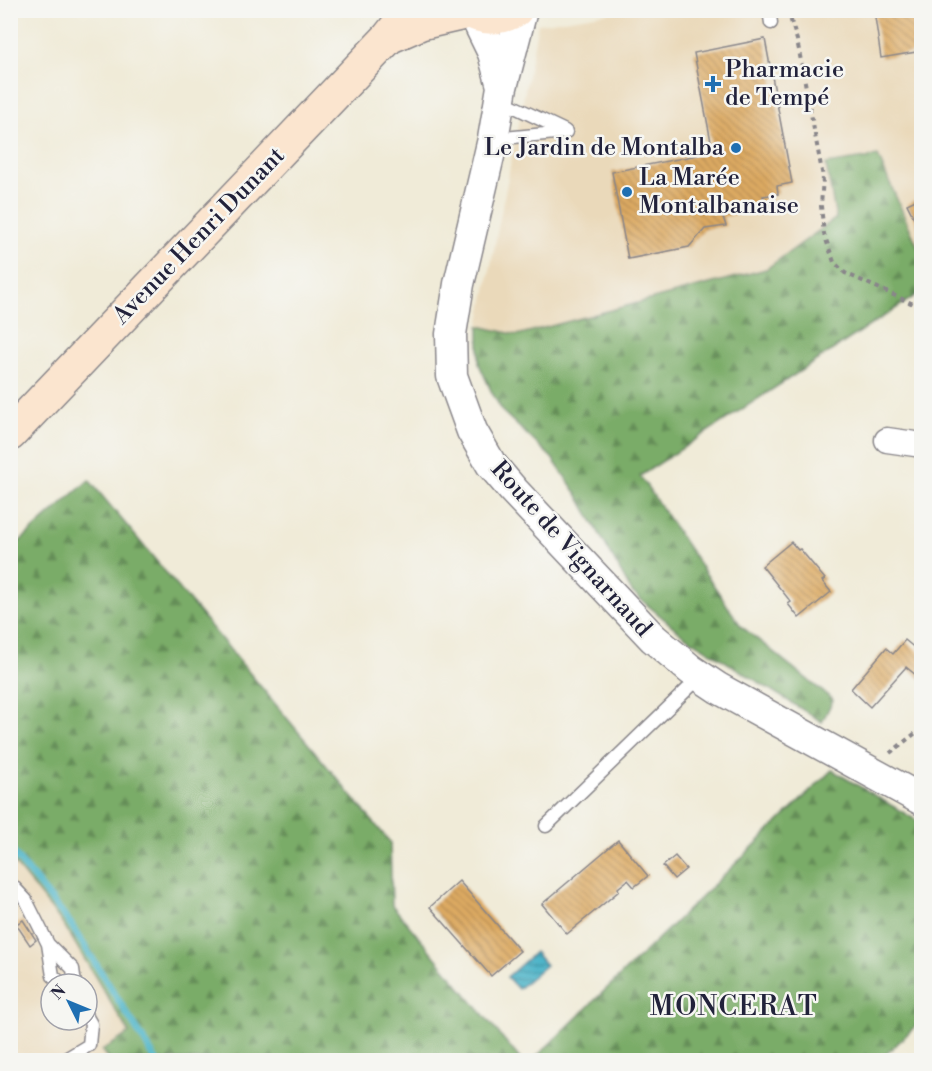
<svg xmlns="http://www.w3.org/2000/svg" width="932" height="1071" font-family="'Libre Bodoni',serif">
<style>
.built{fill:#ead9ba;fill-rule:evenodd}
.forest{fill:url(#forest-firs);stroke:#4e6752;stroke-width:1.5}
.water{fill:url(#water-rules);stroke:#366a82;stroke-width:1.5}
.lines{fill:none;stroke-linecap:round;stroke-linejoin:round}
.stream{stroke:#4ab3c8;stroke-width:7}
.building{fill:url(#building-back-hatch)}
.service-casing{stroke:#89868a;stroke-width:15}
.minor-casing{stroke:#89868a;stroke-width:27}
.tertiary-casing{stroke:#89868a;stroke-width:33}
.secondary-casing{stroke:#89868a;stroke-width:36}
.path{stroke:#89868a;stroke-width:4;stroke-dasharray:4.5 4.5;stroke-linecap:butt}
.service{stroke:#fff;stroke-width:12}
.minor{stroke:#fff;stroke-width:24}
.tertiary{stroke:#fff;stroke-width:30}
.secondary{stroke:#fbe5cf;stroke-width:33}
.poi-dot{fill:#1f6fb2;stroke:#f6f6f2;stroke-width:2}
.labels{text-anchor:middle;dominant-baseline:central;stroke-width:5;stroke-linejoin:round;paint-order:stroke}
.poi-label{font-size:24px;fill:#22223b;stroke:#f6f6f2;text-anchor:start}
.street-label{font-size:24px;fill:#22223b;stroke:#f6f6f2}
.quarter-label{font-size:27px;letter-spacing:1.5px;fill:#22223b;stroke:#f6f6f2}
</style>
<defs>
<pattern id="forest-firs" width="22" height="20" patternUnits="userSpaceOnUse" patternTransform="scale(1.5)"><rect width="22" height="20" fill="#7aac68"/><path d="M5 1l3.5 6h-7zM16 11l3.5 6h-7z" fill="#648c57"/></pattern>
<pattern id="water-rules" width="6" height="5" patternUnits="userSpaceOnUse" patternTransform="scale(1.5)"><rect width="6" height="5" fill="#4ab3c8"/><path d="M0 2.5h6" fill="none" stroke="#3d91a4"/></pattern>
<pattern id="building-back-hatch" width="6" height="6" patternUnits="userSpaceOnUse" patternTransform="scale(1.5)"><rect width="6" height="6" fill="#ddaa62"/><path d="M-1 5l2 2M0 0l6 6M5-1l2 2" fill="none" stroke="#b38a52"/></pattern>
</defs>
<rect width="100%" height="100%" fill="#f6f6f2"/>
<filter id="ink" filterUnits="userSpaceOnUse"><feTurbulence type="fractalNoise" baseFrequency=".0167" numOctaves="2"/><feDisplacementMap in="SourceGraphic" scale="12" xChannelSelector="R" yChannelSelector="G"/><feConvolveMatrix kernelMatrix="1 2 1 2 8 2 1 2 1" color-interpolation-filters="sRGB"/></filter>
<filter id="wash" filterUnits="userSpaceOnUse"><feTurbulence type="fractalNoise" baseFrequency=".008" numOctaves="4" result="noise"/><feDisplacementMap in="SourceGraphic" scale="24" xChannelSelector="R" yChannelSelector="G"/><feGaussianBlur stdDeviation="1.35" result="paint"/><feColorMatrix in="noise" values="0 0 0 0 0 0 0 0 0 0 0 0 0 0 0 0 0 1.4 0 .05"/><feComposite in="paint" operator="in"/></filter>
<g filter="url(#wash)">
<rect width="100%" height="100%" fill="#f0ebd8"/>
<!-- built -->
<path class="built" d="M628 10 921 11V254L878 157 827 164 836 218 766 269 517 335 479 326 538 24Z
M10 859 64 925 129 1034 102 1051 108 1060H11ZM51 984H87V1020H51Z"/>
<!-- forest -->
<path class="forest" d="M878 156 921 254V292L640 476 741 626 833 700 822 722 683 635 632 592 577 494 552 458 503 412 492 393 479 364V326L517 335 766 269 836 218 826 164Z
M89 480 390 842 392 905 521 1060H108L102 1051 129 1033 64 925 11 859V549Z
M832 770 921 823V1021L880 1060H533Z"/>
<!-- water -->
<path class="water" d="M535 952 546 965 518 989 507 977Z"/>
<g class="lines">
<!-- stream -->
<path class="stream" d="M10 849 70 923 156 1060"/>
</g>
<g id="blocks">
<!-- building -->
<path class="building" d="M874 10H922V51L881 58Z
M765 39 792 183 777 186 778 194 763 196 765 208 723 217 726 226 705 229 689 247 628 259 612 172 713 152 694 53Z
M922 197V234L907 204Z
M791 542 798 550 800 549 825 579 822 581 831 592 799 618 788 604 791 602 762 566Z
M905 640 922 654V680L906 667 870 707 851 689 886 648 893 654Z
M618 840 648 876 634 887 628 880 618 888 619 891 567 934 542 904Z
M675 856 686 869 674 879 663 866Z
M459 881 520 951 491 976 430 907Z
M23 920 36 940 30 945 16 924Z"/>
</g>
</g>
<g filter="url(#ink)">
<use href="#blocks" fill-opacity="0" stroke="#89868a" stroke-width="1.5"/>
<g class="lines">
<defs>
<path id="service" d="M769 10 771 23
M500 100 565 131
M493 139 566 132
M546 826 700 677
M10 883 26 900 48 944 73 969 75 984
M48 944 53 976 63 984
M64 1060 89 1045 91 1024 87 1017"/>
<path id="minor" d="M887 440 922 445"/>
<path id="tertiary" d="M522 10 502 87 493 139 459 284 451 334 452 376 472 431 491 464 514 491 653 638 691 670 718 688 922 800
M474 14 493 53 502 86"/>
<path id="secondary" d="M467 10C483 20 501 19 516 10
M389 37 421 23 469 12
M10 434 388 38 410 10"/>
</defs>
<!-- service casing -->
<use href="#service" class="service-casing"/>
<!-- minor casing -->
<use href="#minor" class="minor-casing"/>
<!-- tertiary casing -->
<use href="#tertiary" class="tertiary-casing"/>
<!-- secondary casing -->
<use href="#secondary" class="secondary-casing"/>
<!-- path -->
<path class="path" d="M788 11 797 40 823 177 821 206 824 234 834 262 845 273 922 308
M890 753 922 728"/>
<!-- service -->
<use href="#service" class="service"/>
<!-- minor -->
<use href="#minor" class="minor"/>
<!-- tertiary -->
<use href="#tertiary" class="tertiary"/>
<!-- secondary -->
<use href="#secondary" class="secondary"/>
</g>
</g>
<!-- markers -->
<g class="poi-dot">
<path d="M710 75h6v6h6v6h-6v6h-6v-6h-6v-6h6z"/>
<circle cx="736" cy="148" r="6"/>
<circle cx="627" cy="192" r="6"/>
</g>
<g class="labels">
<!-- poi labels -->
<g class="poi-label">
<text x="725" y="70">Pharmacie<tspan x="725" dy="28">de Tempé</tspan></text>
<text x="724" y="148" text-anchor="end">Le Jardin de Montalba</text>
<text x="639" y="178">La Marée<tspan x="639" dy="28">Montalbanaise</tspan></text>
</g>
<!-- street labels -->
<g class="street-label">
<text transform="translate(199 236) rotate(-46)">Avenue Henri Dunant</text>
<text transform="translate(571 549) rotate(48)">Route de Vignarnaud</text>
</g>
<!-- quarter labels -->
<g class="quarter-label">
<text x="734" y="1007">MONCERAT</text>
</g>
</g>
<!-- margin -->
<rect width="932" height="1071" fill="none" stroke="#f6f6f2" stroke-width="36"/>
<!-- north arrow -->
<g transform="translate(69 1002) rotate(313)"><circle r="28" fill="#f6f6f2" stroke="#a1a1a9" stroke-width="1.5"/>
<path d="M0-4.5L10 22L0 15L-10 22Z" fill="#1f6fb2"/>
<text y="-9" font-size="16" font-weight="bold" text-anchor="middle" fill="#22223b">N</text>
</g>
</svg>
